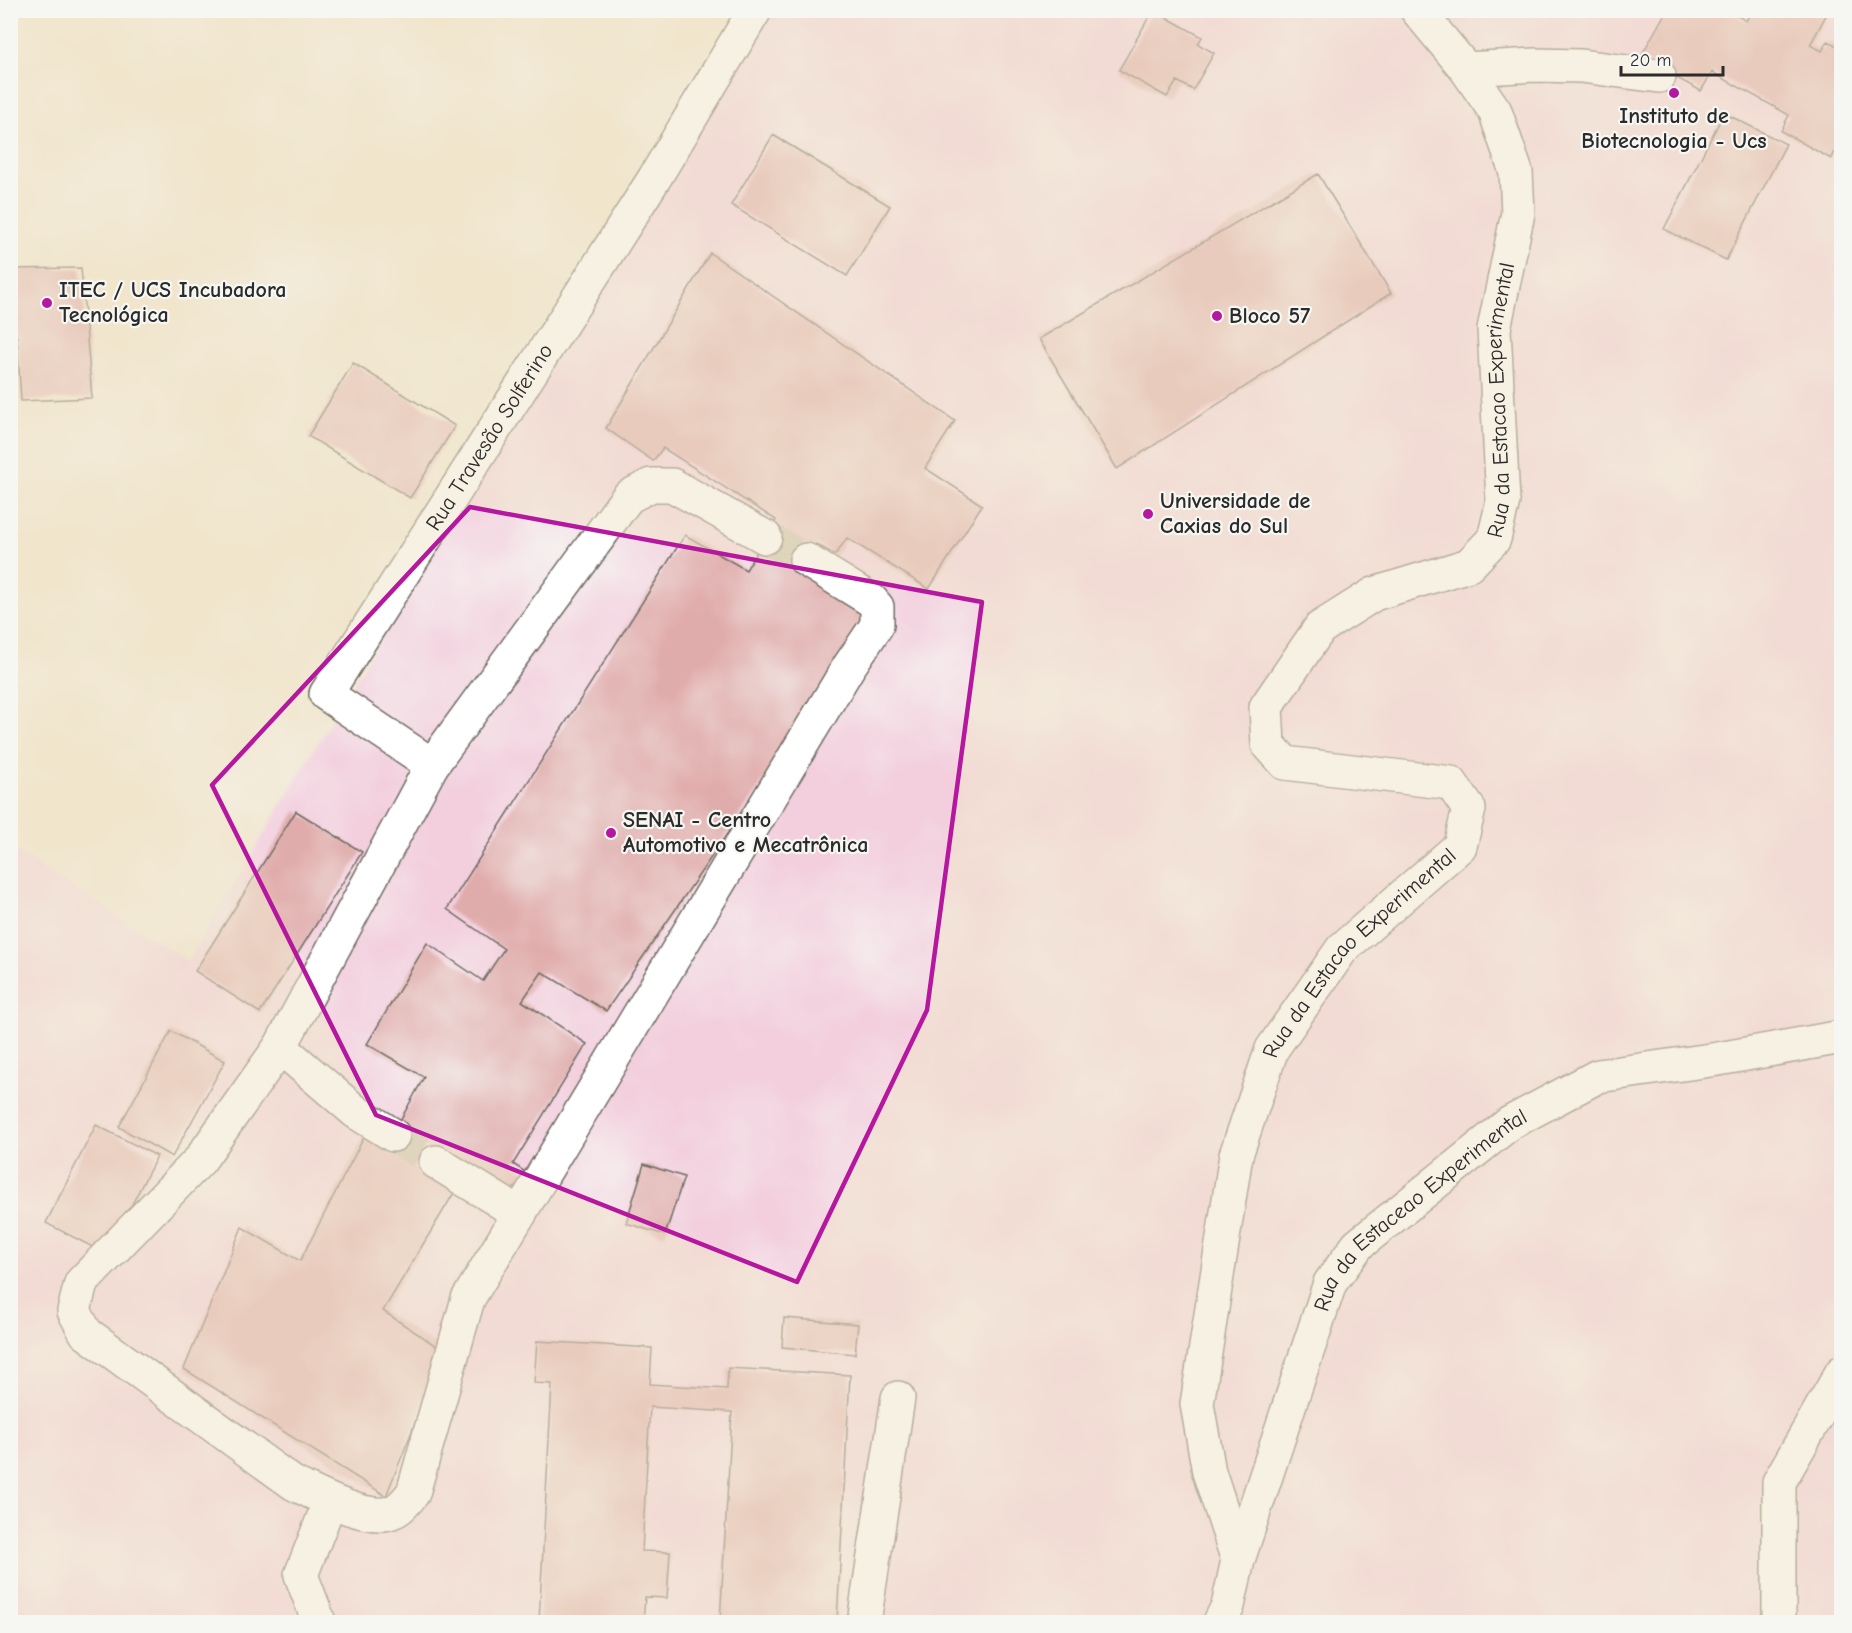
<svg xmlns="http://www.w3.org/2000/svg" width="1852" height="1633" font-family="'Comic Neue',sans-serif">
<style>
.built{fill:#f3cfde}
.building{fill:#e0acab}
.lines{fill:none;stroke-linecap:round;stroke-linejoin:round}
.minor-tunnel{stroke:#c9c0ac;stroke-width:33;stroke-dasharray:33 16;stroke-linecap:butt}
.minor-casing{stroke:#706c63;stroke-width:36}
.minor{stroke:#fff;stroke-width:33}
.marked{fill:none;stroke:#b5179e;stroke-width:4.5;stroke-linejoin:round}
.poi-dot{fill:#b5179e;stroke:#f6f6f2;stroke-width:2}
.labels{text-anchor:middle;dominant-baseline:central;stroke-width:4.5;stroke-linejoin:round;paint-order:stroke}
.poi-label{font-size:22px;font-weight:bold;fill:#2b2b2b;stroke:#f6f6f2;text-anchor:start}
.street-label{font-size:22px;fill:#2b2b2b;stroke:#f6f6f2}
</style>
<rect width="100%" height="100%" fill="#f6f6f2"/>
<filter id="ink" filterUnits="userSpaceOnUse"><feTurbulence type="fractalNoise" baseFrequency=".0167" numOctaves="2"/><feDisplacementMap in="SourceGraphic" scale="12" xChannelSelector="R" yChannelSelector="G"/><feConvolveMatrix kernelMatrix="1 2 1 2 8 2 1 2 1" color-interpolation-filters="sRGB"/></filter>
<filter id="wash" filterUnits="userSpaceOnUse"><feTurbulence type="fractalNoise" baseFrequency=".008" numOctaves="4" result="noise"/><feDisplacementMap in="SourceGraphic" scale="24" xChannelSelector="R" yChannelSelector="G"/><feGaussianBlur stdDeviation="1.35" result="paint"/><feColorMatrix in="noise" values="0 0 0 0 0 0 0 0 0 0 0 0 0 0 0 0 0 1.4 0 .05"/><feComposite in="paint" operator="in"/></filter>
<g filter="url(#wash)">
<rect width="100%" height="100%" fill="#f1e5cc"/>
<!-- built -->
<path class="built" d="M755 11H1841V1622H11L10 848 188 961Z"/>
<g id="blocks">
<!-- building -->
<path class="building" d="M1153 10 1202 37 1198 44 1214 53 1193 90 1177 81 1167 97 1119 70Z
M1667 10H1740L1738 16 1746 21 1752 10H1829L1810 45 1822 51 1828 41 1842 49V140L1831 159 1781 131 1789 115 1712 72 1701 91 1640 58Z
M1724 113 1786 144 1726 260 1664 229Z
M773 135 890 206 847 276 731 205Z
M1318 174 1391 293 1117 469 1039 339Z
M710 253 955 421 925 468 982 505 929 589 847 538 835 555 816 544 799 572 874 619 606 1011 542 972 522 1001 587 1044 513 1164 536 1179 521 1201 455 1191 383 1311 444 1351 386 1496 184 1369 242 1227 300 1261 365 1135 385 1148 424 1077 367 1044 427 943 483 981 504 949 447 909 685 535 746 570 776 520 663 448 653 461 606 428Z
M81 268 92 398 21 401 17 337 10 336V269Z
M353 363 455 426 410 498 308 436Z
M296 811 362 852 260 1013 195 971Z
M171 1031 225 1061 172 1157 119 1127Z
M96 1125 157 1156 106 1254 46 1223Z
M644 1164 684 1177 665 1235 626 1223Z
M784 1318 858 1324 855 1354 782 1347Z
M537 1341 652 1348 650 1384 727 1389 728 1368 850 1375 837 1622H720L732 1412 650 1407 642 1551 670 1552 667 1598 645 1597 643 1622H539L552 1384 534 1383Z"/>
</g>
</g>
<g filter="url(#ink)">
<use href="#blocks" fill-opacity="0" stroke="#706c63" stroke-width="1.5"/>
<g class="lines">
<!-- minor-tunnel -->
<path class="minor-tunnel" d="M765 537 806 560
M393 1135 436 1162"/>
<defs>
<g id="minor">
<path d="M1466 69 1535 65 1581 66 1659 76"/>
<path d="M765 537 672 485H651L628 497 432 765 280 1047 200 1160 81 1283 74 1311 86 1333 293 1483C316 1494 367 1522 392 1512 401 1509 407 1500 413 1493L468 1299 848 668 877 625V607L871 600 806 560"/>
<path id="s1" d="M432 765 326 694 654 179 755 10"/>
<path d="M280 1047 356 1112 393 1135"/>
<path d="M436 1162 520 1214"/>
<path id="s2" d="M1238 1560 1209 1472 1197 1404 1236 1155 1272 1049 1342 949 1460 846 1469 809 1451 783 1285 763 1268 744 1266 707 1320 628 1374 594 1469 565 1494 539 1503 501 1494 329 1518 213 1516 172 1495 111 1466 69 1417 10"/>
<path d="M319 1622 301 1575 330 1501"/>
<path d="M864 1622 898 1398"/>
<path id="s3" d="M1220 1622 1228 1606 1238 1560 1330 1283 1358 1245 1510 1123 1598 1076 1718 1059 1842 1037"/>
<path d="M1779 1622V1482L1842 1372"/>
</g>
</defs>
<!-- minor casing -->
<use href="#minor" class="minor-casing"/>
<!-- minor -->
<use href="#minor" class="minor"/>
</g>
</g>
<!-- marked area -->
<path d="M0 0H1852V1633H0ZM470 507 982 602 927 1010 797 1282 376 1115 212 785Z" fill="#f1e5cc" fill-opacity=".55" fill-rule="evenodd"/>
<path class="marked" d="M470 507 982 602 927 1010 797 1282 376 1115 212 785Z"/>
<!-- markers -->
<g class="poi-dot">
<circle cx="1674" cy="93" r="6"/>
<circle cx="47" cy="303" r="6"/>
<circle cx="1217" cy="316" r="6"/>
<circle cx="1148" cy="514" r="6"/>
<circle cx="611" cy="833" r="6"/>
</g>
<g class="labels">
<!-- poi labels -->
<g class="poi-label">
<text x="1674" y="116" text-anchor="middle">Instituto de<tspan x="1674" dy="25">Biotecnologia - Ucs</tspan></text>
<text x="59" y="290">ITEC / UCS Incubadora<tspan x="59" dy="25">Tecnológica</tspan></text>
<text x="1229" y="316">Bloco 57</text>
<text x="1160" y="501">Universidade de<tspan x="1160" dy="25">Caxias do Sul</tspan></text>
<text x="623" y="820">SENAI - Centro<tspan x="623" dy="25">Automotivo e Mecatrônica</tspan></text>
</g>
<!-- street labels -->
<g class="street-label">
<text stroke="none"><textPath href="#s2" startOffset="1539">Rua da Estacao Experimental</textPath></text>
<text stroke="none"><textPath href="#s1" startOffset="432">Rua Travesão Solferino</textPath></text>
<text stroke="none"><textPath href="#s2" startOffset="656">Rua da Estacao Experimental</textPath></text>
<text stroke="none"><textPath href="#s3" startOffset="472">Rua da Estaceao Experimental</textPath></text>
</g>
</g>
<!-- margin -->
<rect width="1852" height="1633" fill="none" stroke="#f6f6f2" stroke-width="36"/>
<!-- scale -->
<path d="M1621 66v9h102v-9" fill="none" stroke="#2b2b2b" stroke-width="3"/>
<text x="1630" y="66" font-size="18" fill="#2b2b2b" stroke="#f6f6f2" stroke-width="4.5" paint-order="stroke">20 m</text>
</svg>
